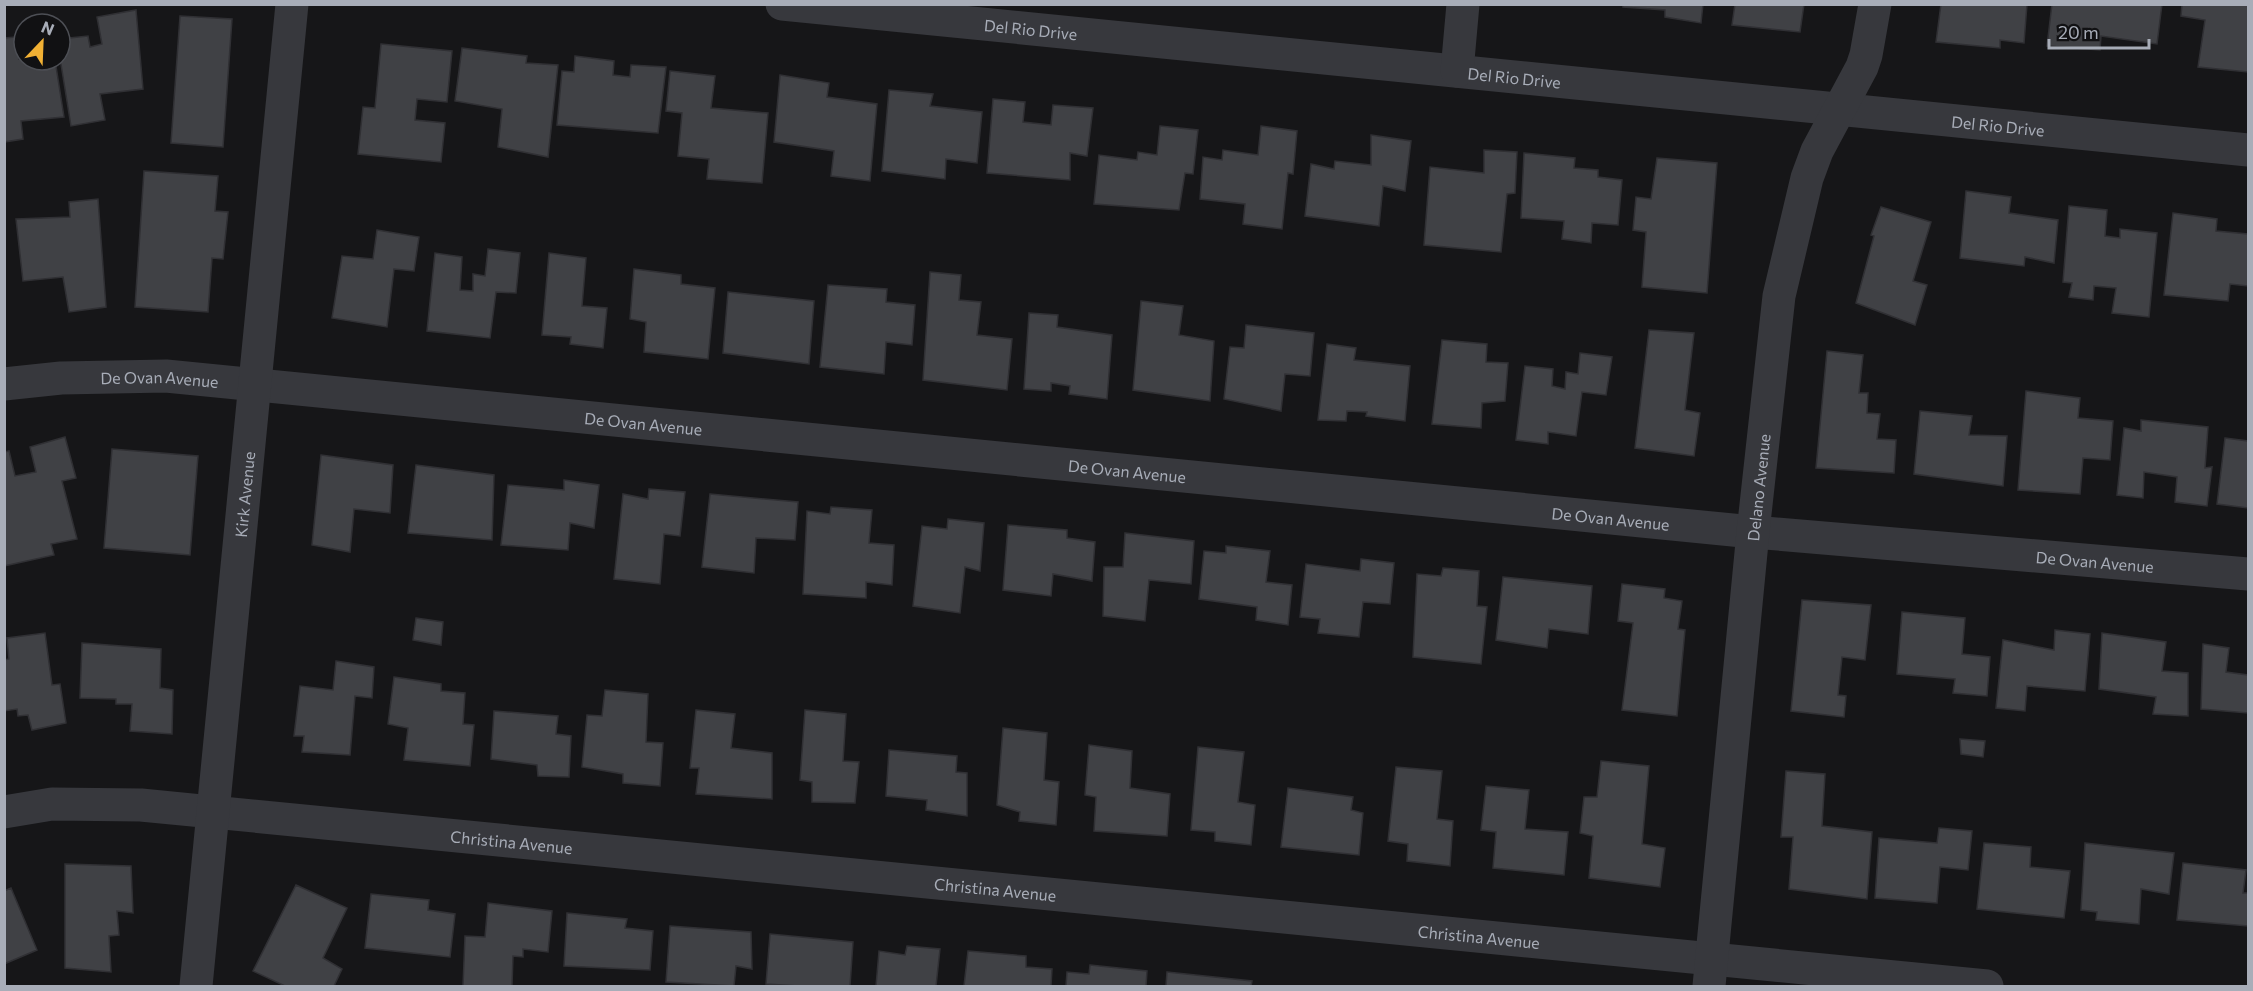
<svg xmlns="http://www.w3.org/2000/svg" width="2253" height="991" font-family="Commissioner,sans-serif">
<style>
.building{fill:#404145;stroke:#303034;stroke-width:1.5}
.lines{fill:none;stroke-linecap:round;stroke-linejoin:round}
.minor{stroke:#37383d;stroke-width:33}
.labels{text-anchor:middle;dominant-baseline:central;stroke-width:4.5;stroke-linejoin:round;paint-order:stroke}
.street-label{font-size:16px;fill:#a8adb8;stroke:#111113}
</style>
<rect width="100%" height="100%" fill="#161618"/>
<!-- building -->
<path class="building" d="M1623 4H1703L1701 23 1665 17V10L1623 7Z
M1735 4H1804L1800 32 1732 25Z
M1941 4H2027L2024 43 2000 40V48L1936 42Z
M2052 4H2162L2157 44 2101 36 2100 50 2047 46Z
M2182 4H2248V72L2198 67 2205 20 2181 16Z
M136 10 143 89 100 94 105 120 71 126 60 58V39L88 36 90 47 102 44 97 17Z
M180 16 232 19 223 147 171 143Z
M21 36H24V60H55L64 117 21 121 23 139 4 142V38L16 37 19 59 23 58Z
M381 44 452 51 447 102 417 99 415 120 445 123 441 162 358 154 363 107 375 108Z
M462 48 527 56 526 63 558 65 548 157 498 147 502 109 455 101Z
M575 56 614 61 613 75 630 77 631 65 666 67 658 133 557 125 562 71 574 72Z
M670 71 715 76 711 108 768 113 762 183 707 179 709 159 678 156 682 113 666 111Z
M780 75 829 83 827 97 877 104 870 181 831 176 834 151 774 142Z
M889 90 933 94 930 106 982 112 977 163 946 159 945 179 882 171Z
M993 99 1025 102 1023 122 1051 125 1053 105 1093 108 1087 156 1070 153V180L987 173Z
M1160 126 1198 130 1193 174 1185 173 1179 210 1094 204 1099 155 1137 160 1138 152 1157 155Z
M1261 126 1297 131 1293 174 1288 173 1282 229 1243 224 1245 204 1200 199 1203 157 1222 160 1223 150 1258 155Z
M1371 135 1411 141 1405 191 1383 186 1379 226 1305 216 1311 164 1334 169 1335 161 1371 165Z
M1484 150 1517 152 1515 193 1507 194 1501 252 1424 245 1430 167 1484 173Z
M1524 153 1575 158 1574 168 1598 170V177L1622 180 1618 225 1592 223 1591 243 1562 239 1564 221 1521 218Z
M1657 158 1717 163 1707 293 1642 287 1646 232 1633 230 1636 197 1651 199Z
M144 171 218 176 215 211 228 212 223 259 212 258 208 312 135 307Z
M1966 191 2011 197 2009 213 2058 220 2054 263 2025 257 2024 266 1960 258Z
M98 199 106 307 69 312 63 277 23 281 16 219 70 217 69 202Z
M2069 206 2107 210 2105 236 2120 238V229L2157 233 2149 317 2112 313 2116 288 2094 286 2093 300 2069 297 2072 283 2063 282Z
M1881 207 1931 222 1913 281 1927 285 1915 325 1856 303 1874 236 1871 235Z
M2173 213 2217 219 2216 231 2248 234V286L2230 284 2228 301 2164 295Z
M377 230 419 237 414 271 394 269 387 327 332 318 342 256 373 259Z
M488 249 520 253 516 293 496 292 490 338 427 331 435 253 462 257 460 290 473 291V274L485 276Z
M549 253 586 258 582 306 607 308 603 348 570 344 571 337 542 335Z
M634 269 681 275V284L715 288 708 359 644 352 646 322 630 319Z
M930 272 961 275 959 300 981 302 977 335 1012 339 1007 390 923 380Z
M828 285 887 289 886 302 915 305 912 345 886 342 884 374 820 367Z
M728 292 814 301 809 364 723 353Z
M1141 301 1183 306 1179 335 1214 341 1210 401 1133 390Z
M1029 313 1058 315 1057 327 1112 335 1107 399 1069 394 1070 386 1051 383V391L1024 389Z
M1246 325 1314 333 1310 376 1285 374 1281 411 1224 399 1230 347 1244 348Z
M1649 330 1694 333 1685 410 1700 413 1694 456 1635 448Z
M1442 340 1487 344 1486 362 1508 363 1505 401 1482 403 1481 428 1432 424Z
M1327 344 1356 348 1354 360 1410 366 1405 421 1366 416 1367 412 1347 411 1346 421 1318 420Z
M1827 351 1863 355 1859 393H1868L1867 413 1880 414 1877 439 1896 440 1894 473 1816 468Z
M1580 353 1612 357 1606 395 1582 392 1576 436 1548 432V444L1516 440 1525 366 1553 369 1552 386 1565 389 1566 372 1578 374Z
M2026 391 2080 398 2078 418 2113 421 2110 460 2083 458 2080 494 2018 490Z
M1920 411 1972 416 1969 435 2007 436 2003 486 1914 474Z
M2141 420 2208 427 2205 468 2212 467 2207 506 2175 502 2177 477 2144 472 2143 498 2117 495 2124 428 2141 431Z
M65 437 76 478 62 481 77 539 51 544 54 555 4 566V452L9 451 15 476 36 472 30 447Z
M2225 438 2248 441V508L2217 504Z
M112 449 198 456 190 555 104 548Z
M321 455 393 465 390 513 354 509 350 552 312 545Z
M416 465 494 475 492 540 408 533Z
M564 480 599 485 594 528 570 523 568 550 501 545 508 485 564 490Z
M649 489 685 492 680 536 664 534 660 584 614 579 623 494 648 499Z
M710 494 798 502 795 540 756 538 754 573 702 567Z
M831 507 872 510 869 543 894 545 892 585 866 582V598L803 594 807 511 830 514Z
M948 519 984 523 980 571 965 567 960 613 913 606 922 526 947 529Z
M1008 525 1067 530V538L1095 542 1092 581 1053 574 1051 596 1003 590Z
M1125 533 1194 541 1191 584 1149 580 1145 621 1103 616 1104 567H1123Z
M1226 546 1270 551 1266 582 1292 585 1288 625 1256 620 1257 607 1199 599 1204 551 1226 553Z
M1361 559 1394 563 1390 604 1363 602 1359 637 1318 633 1320 619 1300 617 1306 564 1360 571Z
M1443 568 1479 571 1477 606 1487 607 1481 664 1413 657 1417 574 1441 576Z
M1503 577 1592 586 1588 634 1549 629 1547 648 1496 640Z
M1622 584 1665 589 1664 598 1682 601 1678 629 1685 630 1677 716 1622 710 1633 623 1618 621Z
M1802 600 1871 605 1865 660 1842 657 1838 695 1846 696 1844 717 1791 711Z
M1902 612 1965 618 1962 654 1990 657 1987 696 1953 693 1955 679 1897 674Z
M416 618 443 622 441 645 413 640Z
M2055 630 2090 634 2085 691 2027 686 2025 711 1996 708 2003 640 2054 650Z
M45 633 52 685 60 684 66 723 32 730 28 715 18 716 17 709 4 711V660L9 659 7 638Z
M2102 633 2166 642 2162 671 2188 673V716L2153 714 2156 697 2099 689Z
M82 643 161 649 160 688 173 690 172 734 130 731 132 704H116V699L80 698Z
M2203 644 2229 648 2226 672 2248 675V713L2201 709Z
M336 661 374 667 372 698 355 696 350 755 302 752 304 736H294L300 686 333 690Z
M394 677 441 684V691L465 693 463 724 474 725 470 766 404 760 408 728 388 724Z
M605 690 648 694 646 742 663 743 660 786 623 783V774L582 767 587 715 602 716Z
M696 710 735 714 731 748 772 753V799L696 794 699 768H690Z
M805 710 846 714 843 761 859 762 855 803 812 802V782L800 780Z
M494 711 558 716 556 734 571 736 569 777 538 776 537 765 491 759Z
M1003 728 1047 733 1044 780 1059 782 1056 825 1019 821 1020 812 997 805Z
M1960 739 1985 741 1983 757 1961 754Z
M1089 745 1132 751 1130 788 1170 794 1167 836 1094 831 1096 797 1085 795Z
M1198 747 1244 752 1238 802 1255 805 1251 845 1215 841V832L1191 830Z
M889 750 957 756 956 772 967 773V816L926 810 927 800 886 796Z
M1601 761 1649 766 1642 844 1665 848 1660 887 1589 878 1593 836 1580 833 1584 797H1597Z
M1396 767 1442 771 1437 819 1453 821 1450 866 1407 861 1408 844 1388 841Z
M1786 771 1825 774 1822 826 1872 832 1867 899 1789 889 1793 837H1781Z
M1486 786 1529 790 1525 829 1568 832 1564 875 1493 868 1496 832 1481 830Z
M1288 788 1353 797 1351 810 1363 813 1359 855 1281 847Z
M1939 828 1972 831 1968 870 1940 867 1937 903 1875 898 1879 838 1937 843Z
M1984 843 2031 847 2030 867 2070 871 2064 918 1977 909Z
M2085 843 2174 853 2169 894 2141 889 2139 924 2096 920 2097 912 2081 910Z
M2183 863 2246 870 2243 893H2248V926L2177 920Z
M65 864 131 866 133 913 117 911 119 935 109 936 111 972 65 968Z
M296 885 347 908 323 958 342 969 334 986H285L253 971Z
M11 888 37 950 4 964V891Z
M371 894 429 900 428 910 455 914 450 957 365 948Z
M488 903 552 911 548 952 523 949V957L513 956 512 986H463L465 936 485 937Z
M567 913 627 919 625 928 653 931 650 970 564 966Z
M670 926 751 932 752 969 736 966 734 986 666 982Z
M770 934 853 942 850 986H798L766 984Z
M907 946 940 949 936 986H876L879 951 905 955Z
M968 951 1026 956V967L1052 969 1051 986H964Z
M1090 965 1147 971 1146 986H1066L1067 972 1089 974Z
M1167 972 1252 981 1251 986H1166Z"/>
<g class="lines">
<!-- minor -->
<g class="minor">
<path id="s1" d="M782 4 2248 150"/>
<path d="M1457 71 1463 4"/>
<path id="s2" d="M4 384 61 378 166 376 1753 532 2248 574"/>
<path id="s3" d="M4 812 52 804 141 805 1987 986"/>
<path id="s4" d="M196 986 292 4"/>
<path id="s5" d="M1709 986 1753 532 1779 296 1807 178 1817 151 1862 67 1866 55 1875 4"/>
</g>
</g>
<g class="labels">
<!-- street labels -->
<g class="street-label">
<text stroke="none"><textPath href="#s1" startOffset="250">Del Rio Drive</textPath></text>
<text stroke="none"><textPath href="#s1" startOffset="736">Del Rio Drive</textPath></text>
<text stroke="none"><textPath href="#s1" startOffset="1222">Del Rio Drive</textPath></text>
<text stroke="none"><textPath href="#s2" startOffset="156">De Ovan Avenue</textPath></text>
<text stroke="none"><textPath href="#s2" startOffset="642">De Ovan Avenue</textPath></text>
<text stroke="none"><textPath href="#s2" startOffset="1128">De Ovan Avenue</textPath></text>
<text stroke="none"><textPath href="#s5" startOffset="501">Delano Avenue</textPath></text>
<text stroke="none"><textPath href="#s4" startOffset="494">Kirk Avenue</textPath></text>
<text stroke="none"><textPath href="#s2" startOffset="1614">De Ovan Avenue</textPath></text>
<text stroke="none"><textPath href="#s2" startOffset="2100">De Ovan Avenue</textPath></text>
<text stroke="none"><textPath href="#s3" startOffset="510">Christina Avenue</textPath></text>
<text stroke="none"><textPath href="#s3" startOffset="996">Christina Avenue</textPath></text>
<text stroke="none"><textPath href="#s3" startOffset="1482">Christina Avenue</textPath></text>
</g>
</g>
<!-- border -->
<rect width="2253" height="991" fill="none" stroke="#a8adb8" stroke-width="12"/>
<!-- north arrow -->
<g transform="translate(42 42) rotate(23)"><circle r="28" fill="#111113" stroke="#4d4f55" stroke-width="1.5"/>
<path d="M0-4.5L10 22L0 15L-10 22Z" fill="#f2b134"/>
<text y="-9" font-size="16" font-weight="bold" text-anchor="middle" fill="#a8adb8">N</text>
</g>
<!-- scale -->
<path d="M2049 39v9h100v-9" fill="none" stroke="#a8adb8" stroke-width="3"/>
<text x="2058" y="39" font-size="18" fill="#a8adb8" stroke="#111113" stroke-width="4.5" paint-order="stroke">20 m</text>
</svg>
